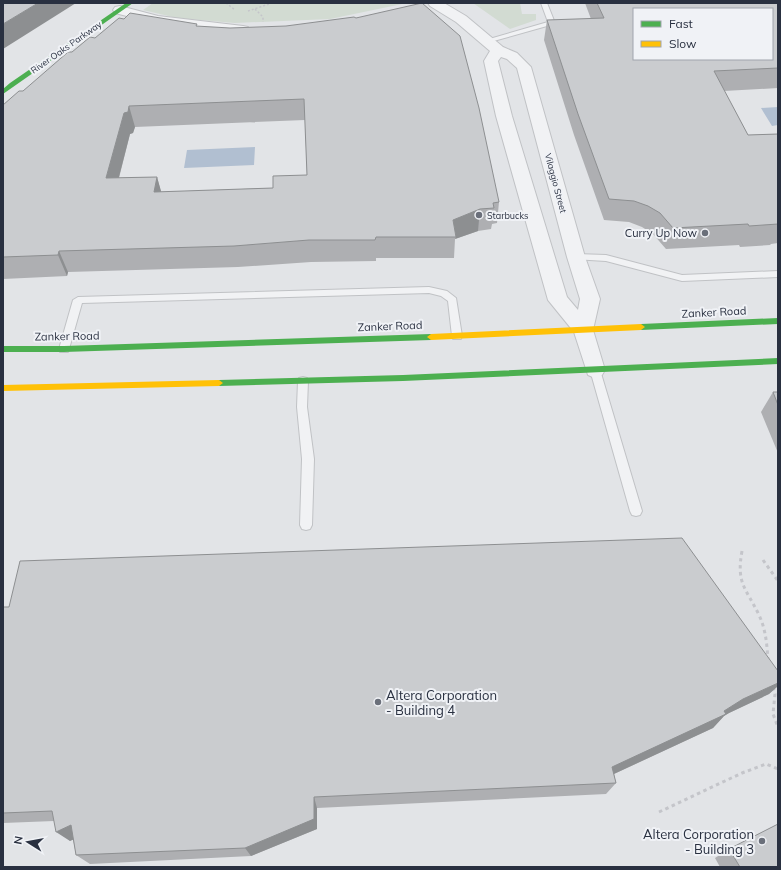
<svg xmlns="http://www.w3.org/2000/svg" width="781" height="870" font-family="Mulish,sans-serif">
<style>
.green{fill:#d2dbd2}
.water{fill:#b1bfd1}
.lines{fill:none;stroke-linecap:round;stroke-linejoin:round}
.lane-casing{stroke:#c0c2c5;stroke-width:2}
.street-casing{stroke:#c0c2c5;stroke-width:2}
.path-far1{stroke:#c4c5ca;stroke-width:1.5;stroke-dasharray:2 2;stroke-linecap:butt}
.path{stroke:#c4c5ca;stroke-width:3;stroke-dasharray:3.5 3.5;stroke-linecap:butt}
.lane{fill:#f1f2f4;fill-rule:evenodd}
.street{fill:#f1f2f4;fill-rule:evenodd}
.fast{fill:#4caf50;fill-rule:evenodd}
.slow{fill:#ffc107;fill-rule:evenodd}
.wall{fill:#aeafb2;fill-rule:evenodd}
.shaded-wall{fill:#8d8f91}
.building{fill:#cacccf;stroke:#8d8f91;fill-rule:evenodd}
.poi-dot{fill:#6a6f7a;stroke:#f0f2f6;stroke-width:1.5}
.labels{text-anchor:middle;dominant-baseline:central;stroke-width:4;stroke-linejoin:round;paint-order:stroke}
.far-street-label{font-size:9px;fill:#293040;stroke:#f0f2f6}
.far-poi-label{font-size:9px;fill:#293040;stroke:#f0f2f6;text-anchor:start}
.poi-label{font-size:11px;fill:#293040;stroke:#f0f2f6;text-anchor:end}
.street-label{font-size:11px;fill:#293040;stroke:#f0f2f6}
.near-poi-label{font-size:13px;fill:#293040;stroke:#f0f2f6;text-anchor:start}
</style>
<rect width="100%" height="100%" fill="#e2e4e7"/>
<!-- green -->
<path class="green" d="M153 3H407L330 19 235 23 177 18 143 10Z
M473 3H520L522 14H536V20L510 29Z"/>
<!-- water -->
<path class="water" d="M778 107V125L772 126 761 108Z
M255 147 254 165 184 168 187 150Z"/>
<g class="lines">
<defs>
<path id="lane" d="M541 3H547L555 23 554 24 490 42H486V40L548 22Z
M576 254 606 255 682 275 778 271V277L682 281 606 261 573 259 571 257Z
M429 287 447 291 456 298 462 336 461 339H453L452 336 448 301 441 296 429 293 82 303 69 349 68 352H60L59 349 73 300 78 297Z
M595 366 599 367 600 370 642 511 640 515 636 516 632 515 630 511 590 370 591 367Z
M303 377 307 378 308 381 307 407 314 459 312 525 310 529 306 530 302 529 300 525 302 459 297 407 298 381 299 378Z"/>
<path id="street" d="M428 3H444L466 16 503 47 517 53 531 67 585 257 600 299 593 330 605 370 602 375 595 378 588 375 574 332 548 300 496 116 484 61 490 51 456 22 430 6ZM501 57 507 59 517 68 567 257 580 299 578 310 567 297 512 116 498 61Z
M120 6 158 16 243 26 248 27 250 30 248 33 243 34 158 24 115 13 113 10 115 7Z"/>
</defs>
<!-- lane casing -->
<use href="#lane" class="lane-casing"/>
<!-- street casing -->
<use href="#street" class="street-casing"/>
<!-- path-far1 -->
<path class="path-far1" d="M226 3 235 10
M255 9 263 17V22
M248 11 269 4 267 3"/>
<!-- path -->
<path class="path" d="M742 551C736 584 746 588 759 615 766 630 767 645 768 661
M763 560 778 581
M773 687 775 694 773 714 778 727
M659 812 742 773 766 764 778 769"/>
<!-- lane -->
<use href="#lane" class="lane"/>
<!-- street -->
<use href="#street" class="street"/>
<!-- fast -->
<path class="fast" d="M126 3H133L3 94V89L10 83Z
M778 318V324L641 330 637 327 641 324Z
M431 334 435 337 431 340 64 352H3V346H64Z
M778 358V364L403 381 219 386 215 383 219 380 403 375Z"/>
<!-- slow -->
<path class="slow" d="M641 324 645 327 641 330 431 340 427 337 431 334Z
M219 380 223 383 219 386 3 391V385Z"/>
</g>
<!-- wall -->
<path class="wall" d="M585 3H778V88L724 91 748 135 778 134V243L771 244 770 245 740 247 739 245 666 249 653 234 642 227 629 222 604 220 574 135 544 40 547 20 591 19Z
M197 26 499 202 497 223 492 224 491 229 478 231 455 239 454 258H376V261L311 262 238 267 68 272 67 276 3 279V105L23 91 72 52 95 38ZM305 120 307 175 273 188 161 192 157 177 119 178 130 134 133 133 135 127Z
M773 392H778V453L761 412Z
M3 607 778 671V686L769 694 729 713 724 716 713 728 614 774 616 783 606 794 317 808V829L251 856 90 864 76 855 73 839 70 841 54 821 3 823Z
M729 849 778 867H720L715 858Z"/>
<!-- shaded-wall -->
<path class="shaded-wall" d="M38 3H76L3 49V24Z
M129 106 135 127 133 133 130 134 113 200 106 178 124 113Z
M157 177 163 198 154 192Z
M480 209 478 231 455 239 456 237 453 220Z
M59 251 68 272 67 276 58 255Z
M778 683V686L769 694 729 713 724 716 713 728 603 779 612 767 724 711 743 699Z
M314 797 317 808V829L251 856 245 848Z
M71 825 84 835 70 841 56 832Z"/>
<!-- building -->
<path class="building" d="M3 3H38L3 24Z
M422 3 460 36 479 108 499 202 493 203 494 208 480 209 453 220 456 237H376L375 240H309L234 246 59 251 58 255 3 257V105L19 91H23L68 52H72L90 37 95 38 119 18 124 19 130 13 197 24 196 26 230 28 286 26 354 17 356 18ZM304 99 307 175 273 176V188L154 192 157 177 106 178 124 113 128 112 129 106Z
M597 3H778V68L714 71 748 135 778 134V224L749 226 748 224 673 228 660 213 648 206 634 201 609 199 578 114 547 20 604 18ZM634 9H772V59H634Z
M773 392H778V405Z
M682 538 778 671V683L743 699 724 711 726 714 612 767 616 783 314 797V819L245 848 76 855 71 825 56 832 52 811 3 813V607H9L20 561Z
M778 824V867H740L729 849Z"/>
<!-- markers -->
<g class="poi-dot">
<circle cx="479" cy="215" r="4"/>
<circle cx="705" cy="233" r="4"/>
<circle cx="378" cy="702" r="4"/>
<circle cx="762" cy="841" r="4"/>
</g>
<g class="labels">
<!-- far-street labels -->
<g class="far-street-label">
<text transform="translate(66 47) rotate(-35)">River Oaks Parkway</text>
<text transform="translate(556 183) rotate(75)">Vilaggio Street</text>
</g>
<!-- far-poi labels -->
<g class="far-poi-label">
<text x="487" y="215">Starbucks</text>
</g>
<!-- poi labels -->
<g class="poi-label">
<text x="697" y="233">Curry Up Now</text>
</g>
<!-- street labels -->
<g class="street-label">
<text transform="translate(714 312) rotate(-3)">Zanker Road</text>
<text transform="translate(390 326) rotate(-2)">Zanker Road</text>
<text transform="translate(67 336) rotate(-1)">Zanker Road</text>
</g>
<!-- near-poi labels -->
<g class="near-poi-label">
<text x="386" y="695">Altera Corporation<tspan x="386" dy="15">- Building 4</tspan></text>
<text x="754" y="834" text-anchor="end">Altera Corporation<tspan x="754" dy="15">- Building 3</tspan></text>
</g>
</g>
<!-- border -->
<rect width="781" height="870" fill="none" stroke="#293040" stroke-width="8"/>
<!-- legend -->
<rect x="633" y="8" width="140" height="52" fill="#f0f2f6" stroke="#a0a4ad"/>
<rect x="641" y="21" width="20" height="6" fill="#4caf50" stroke="#a0a4ad"/>
<text x="669" y="28" font-size="12" fill="#293040">Fast</text>
<rect x="641" y="41" width="20" height="6" fill="#ffc107" stroke="#a0a4ad"/>
<text x="669" y="48" font-size="12" fill="#293040">Slow</text>
<!-- north arrow -->
<g transform="translate(28 842) rotate(281)" stroke="#f0f2f6" stroke-width="3" paint-order="stroke">
<path d="M0-3L7 15L0 10L-7 15Z" fill="#293040"/>
<text y="-6" font-size="11" font-weight="bold" text-anchor="middle" fill="#293040">N</text>
</g>
</svg>
